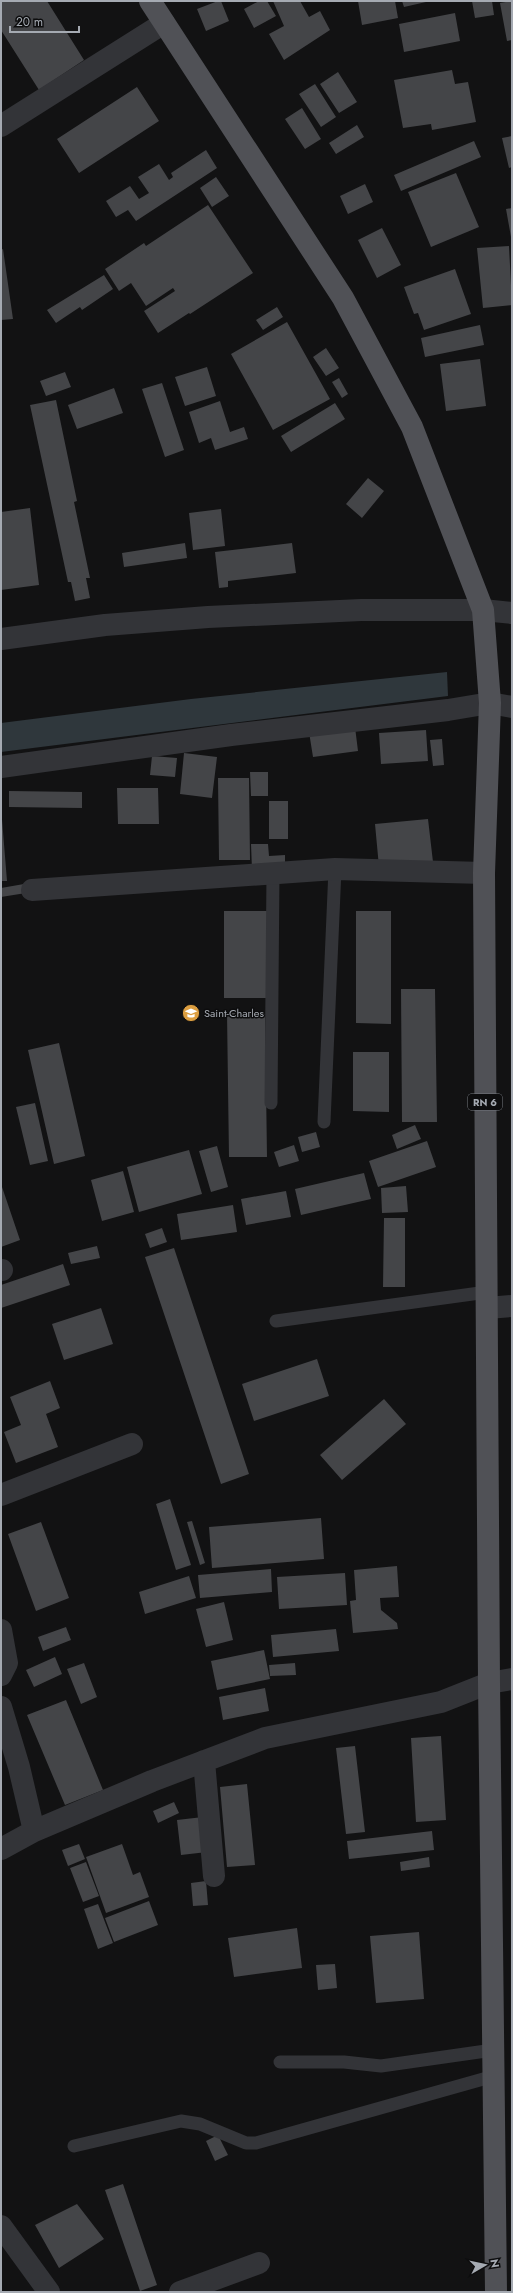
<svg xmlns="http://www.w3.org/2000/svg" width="513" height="2293" font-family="Jost,sans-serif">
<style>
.water{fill:#2f373c}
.building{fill:#444548}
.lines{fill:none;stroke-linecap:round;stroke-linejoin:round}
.lane{stroke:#333438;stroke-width:13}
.street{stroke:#333438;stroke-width:22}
.primary{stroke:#505156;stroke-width:22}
.labels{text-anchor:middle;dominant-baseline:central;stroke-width:3;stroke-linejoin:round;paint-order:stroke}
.shield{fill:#0d0d0e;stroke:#777b81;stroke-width:1}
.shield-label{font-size:10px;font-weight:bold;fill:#a5aab2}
.poi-label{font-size:11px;fill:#a5aab2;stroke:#0d0d0e;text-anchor:start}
</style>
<rect width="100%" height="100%" fill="#121213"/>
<!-- water -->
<path class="water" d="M447 672 448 696 1 752V723L191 699Z"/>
<!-- building -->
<path class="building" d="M1 1H47L84 60 39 90 1 30Z
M218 1H221L229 21 206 31 197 9Z
M259 1H267L276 16 254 28 244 9Z
M273 1H300L309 17 320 11 330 30 284 60 269 34 284 26Z
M358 1H395L398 18 362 25Z
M402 1H426V2L404 7Z
M472 1H492L494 15 475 18Z
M512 1V40L507 41 500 3Z
M455 13 460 41 404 52 399 24Z
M452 70 455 84 468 82 476 122 432 130 431 124 403 128 394 80Z
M338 72 357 102 339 113 320 84Z
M315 84 336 117 321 127 299 94Z
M137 87 159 121 79 173 57 139Z
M302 108 321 139 305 149 285 119Z
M357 125 364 137 336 154 329 143Z
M512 136V167L509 168 502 138Z
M474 141 481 157 401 191 394 175Z
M206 150 217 168 136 221 128 210 116 217 106 201 130 186 139 199 149 193 138 177 159 164 169 180 173 177 171 173Z
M456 173 479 227 431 247 408 192Z
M216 177 229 196 212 207 200 188Z
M365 184 373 202 348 214 340 196Z
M208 205 253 273 190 314 189 313 158 333 144 311 175 291 173 288 146 306 131 283 119 291 105 269 144 243 146 246Z
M512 208V237H511L506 209Z
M382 228 401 265 377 278 358 240Z
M509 246 512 305 483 308 477 248Z
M3 249 13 319 1 320V250Z
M455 269 471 314 424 330 418 313 414 314 404 287Z
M104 275 113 289 82 310 80 307 56 323 47 310Z
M277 307 283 317 263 330 256 320Z
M287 322 330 399 273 430 231 354Z
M480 325 484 345 425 357 421 338Z
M326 348 339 368 326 376 313 357Z
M480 359 486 406 446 411 440 364Z
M207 367 216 396 185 406 175 377Z
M65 372 71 387 46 396 40 381Z
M339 378 348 394 342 398 332 382Z
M162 383 184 450 165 457 142 389Z
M114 388 123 413 77 429 68 405Z
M56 400 77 501 74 502 90 578H86L90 598 75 601 71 582H68L30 405Z
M220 401 230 432 244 427 248 439 215 450 211 438 199 443 189 412Z
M335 403 345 419 291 452 281 436Z
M368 478 384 491 362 518 346 504Z
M30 508 39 585 1 590V512Z
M221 509 225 546 193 550 189 513Z
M185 543 187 558 124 567 122 553Z
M292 543 296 573 228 581V587L219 588 215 552Z
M355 727 358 751 313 757 309 732Z
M426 730 428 761 381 764 379 733Z
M442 739 444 765 433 766 430 740Z
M184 753 217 757 212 798 180 794Z
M152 756 177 758 175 777 150 775Z
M250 772H268V796H251Z
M218 778H249L250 860H219Z
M117 788H158L159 824H118Z
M9 791 82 792V808L9 807Z
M269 801H288V839H269Z
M1 807 7 881H1Z
M428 819 433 862 379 867 375 824Z
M251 844H268L269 856 285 855V868L252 870Z
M24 884 26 893 1 897V888Z
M224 911H271V998H224Z
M356 911H391V1024L356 1023Z
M401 989H435L437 1122H402Z
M227 1013H265L267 1157H229Z
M59 1043 85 1156 54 1164 28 1050Z
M353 1052H389V1112L353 1111Z
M35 1103 48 1161 30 1165 16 1107Z
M415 1125 421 1139 397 1149 392 1135Z
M316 1132 320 1147 302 1152 298 1137Z
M427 1141 436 1167 378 1187 369 1161Z
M294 1145 299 1161 279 1167 274 1152Z
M217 1146 228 1187 211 1192 199 1151Z
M189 1150 202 1194 139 1212 127 1167Z
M123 1171 134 1212 102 1221 91 1180Z
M364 1173 371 1199 301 1215 295 1189Z
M1 1184 20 1240 1 1247Z
M406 1186 408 1212 382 1213 381 1188Z
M286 1191 291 1217 246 1225 241 1199Z
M233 1205 237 1232 181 1240 177 1214Z
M384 1218H405V1287H383Z
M162 1228 167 1242 150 1248 145 1234Z
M97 1246 100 1258 71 1264 68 1253Z
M174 1248 249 1474 221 1484 145 1257Z
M63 1264 70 1285 1 1308V1285Z
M101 1308 113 1344 64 1360 52 1324Z
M317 1359 329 1396 254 1421 242 1384Z
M50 1381 60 1408 46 1414 58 1447 16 1463 4 1432 21 1425 10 1397Z
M384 1399 406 1424 342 1480 320 1455Z
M170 1499 191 1565 176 1570 156 1504Z
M321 1518 324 1559 212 1568 209 1527Z
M192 1521 205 1563 200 1565 187 1522Z
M41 1522 69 1598 36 1611 8 1534Z
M397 1566 399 1597 380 1598 381 1610 397 1623 398 1629 353 1633 350 1601 356 1600 354 1570Z
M271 1569 272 1592 200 1598 198 1575Z
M345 1573 347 1605 279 1609 277 1577Z
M189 1576 196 1598 145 1614 139 1592Z
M224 1602 233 1640 206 1647 196 1609Z
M66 1627 71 1640 43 1651 38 1637Z
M336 1629 339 1651 273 1657 271 1635Z
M264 1650 270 1679 217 1690 211 1661Z
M55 1657 62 1674 34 1687 26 1670Z
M84 1663 97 1697 81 1704 67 1669Z
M295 1663 296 1675 270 1676 269 1665Z
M265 1688 269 1711 223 1720 219 1697Z
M66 1700 103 1790 65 1805 27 1715Z
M441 1736 446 1820 416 1822 411 1738Z
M355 1746 365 1832 346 1834 336 1748Z
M247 1784 255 1865 227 1867 220 1787Z
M174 1802 179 1813 158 1823 153 1811Z
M203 1817 207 1852 181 1855 177 1820Z
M432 1831 434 1850 349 1859 347 1841Z
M79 1844 85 1859 68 1866 62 1850Z
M122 1844 133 1875 140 1872 149 1897 106 1913 86 1857Z
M429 1857 430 1867 401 1871 400 1862Z
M86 1862 99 1896 83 1902 70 1868Z
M206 1881 208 1905 193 1906 191 1883Z
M149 1901 158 1925 114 1942 105 1918Z
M98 1904 113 1943 98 1949 84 1909Z
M297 1928 302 1968 234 1977 228 1938Z
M419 1932 424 1999 376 2003 370 1936Z
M335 1964 337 1988 318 1990 316 1965Z
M218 2135 228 2155 215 2161 206 2141Z
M123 2184 157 2285 140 2291 105 2190Z
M77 2204 104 2239 59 2268 35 2225Z"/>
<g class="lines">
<!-- lane -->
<path class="lane" d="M271 1103 273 872
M324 1122 335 869
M276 1321 487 1292
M280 2062H344L381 2066 493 2050
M74 2146 181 2121 200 2124 246 2143H256L494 2076"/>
<!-- street -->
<path class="street" d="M1 126 164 23
M1 639 105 625 208 617 361 610H483L512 613
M1 767 231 735 448 710 490 703 512 707
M32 890 335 869 484 873
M1 1270H2
M487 1308 512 1306
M1 1495 132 1444
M1 1630 7 1663 1 1675
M1 1707 19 1767 34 1831
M204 1761 214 1876
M1 1849 34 1831 152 1781 265 1738 441 1702 489 1683 512 1679
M1 2226 49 2292
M180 2292 259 2263"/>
<!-- primary -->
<path class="primary" d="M150 1 343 298 412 427 483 610 490 703 484 873 489 1683 496 2292"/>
</g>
<!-- icons -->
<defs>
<symbol id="school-disc" viewBox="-11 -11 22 22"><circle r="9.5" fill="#dc9e40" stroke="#0d0d0e"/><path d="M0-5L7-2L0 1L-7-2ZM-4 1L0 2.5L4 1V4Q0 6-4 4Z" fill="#fff"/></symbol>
</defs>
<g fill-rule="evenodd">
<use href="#school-disc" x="181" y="1003" width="20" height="20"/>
</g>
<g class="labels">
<!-- shield labels -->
<rect class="shield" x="468" y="1094" width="34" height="16" rx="3"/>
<g class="shield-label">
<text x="485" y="1102">RN 6</text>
</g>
<!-- poi labels -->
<g class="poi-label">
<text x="204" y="1013">Saint-Charles</text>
</g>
</g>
<!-- border -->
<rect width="513" height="2293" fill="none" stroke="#a5aab2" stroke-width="4"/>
<!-- north arrow -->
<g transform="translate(485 2265) rotate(81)" stroke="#0d0d0e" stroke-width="3" paint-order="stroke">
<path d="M0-3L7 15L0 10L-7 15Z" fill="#a5aab2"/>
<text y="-6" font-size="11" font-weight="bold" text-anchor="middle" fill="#a5aab2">N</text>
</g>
<!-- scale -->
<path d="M10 26v6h69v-6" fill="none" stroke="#a5aab2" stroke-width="2"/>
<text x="16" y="26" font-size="12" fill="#a5aab2" stroke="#0d0d0e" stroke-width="3" paint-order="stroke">20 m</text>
</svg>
